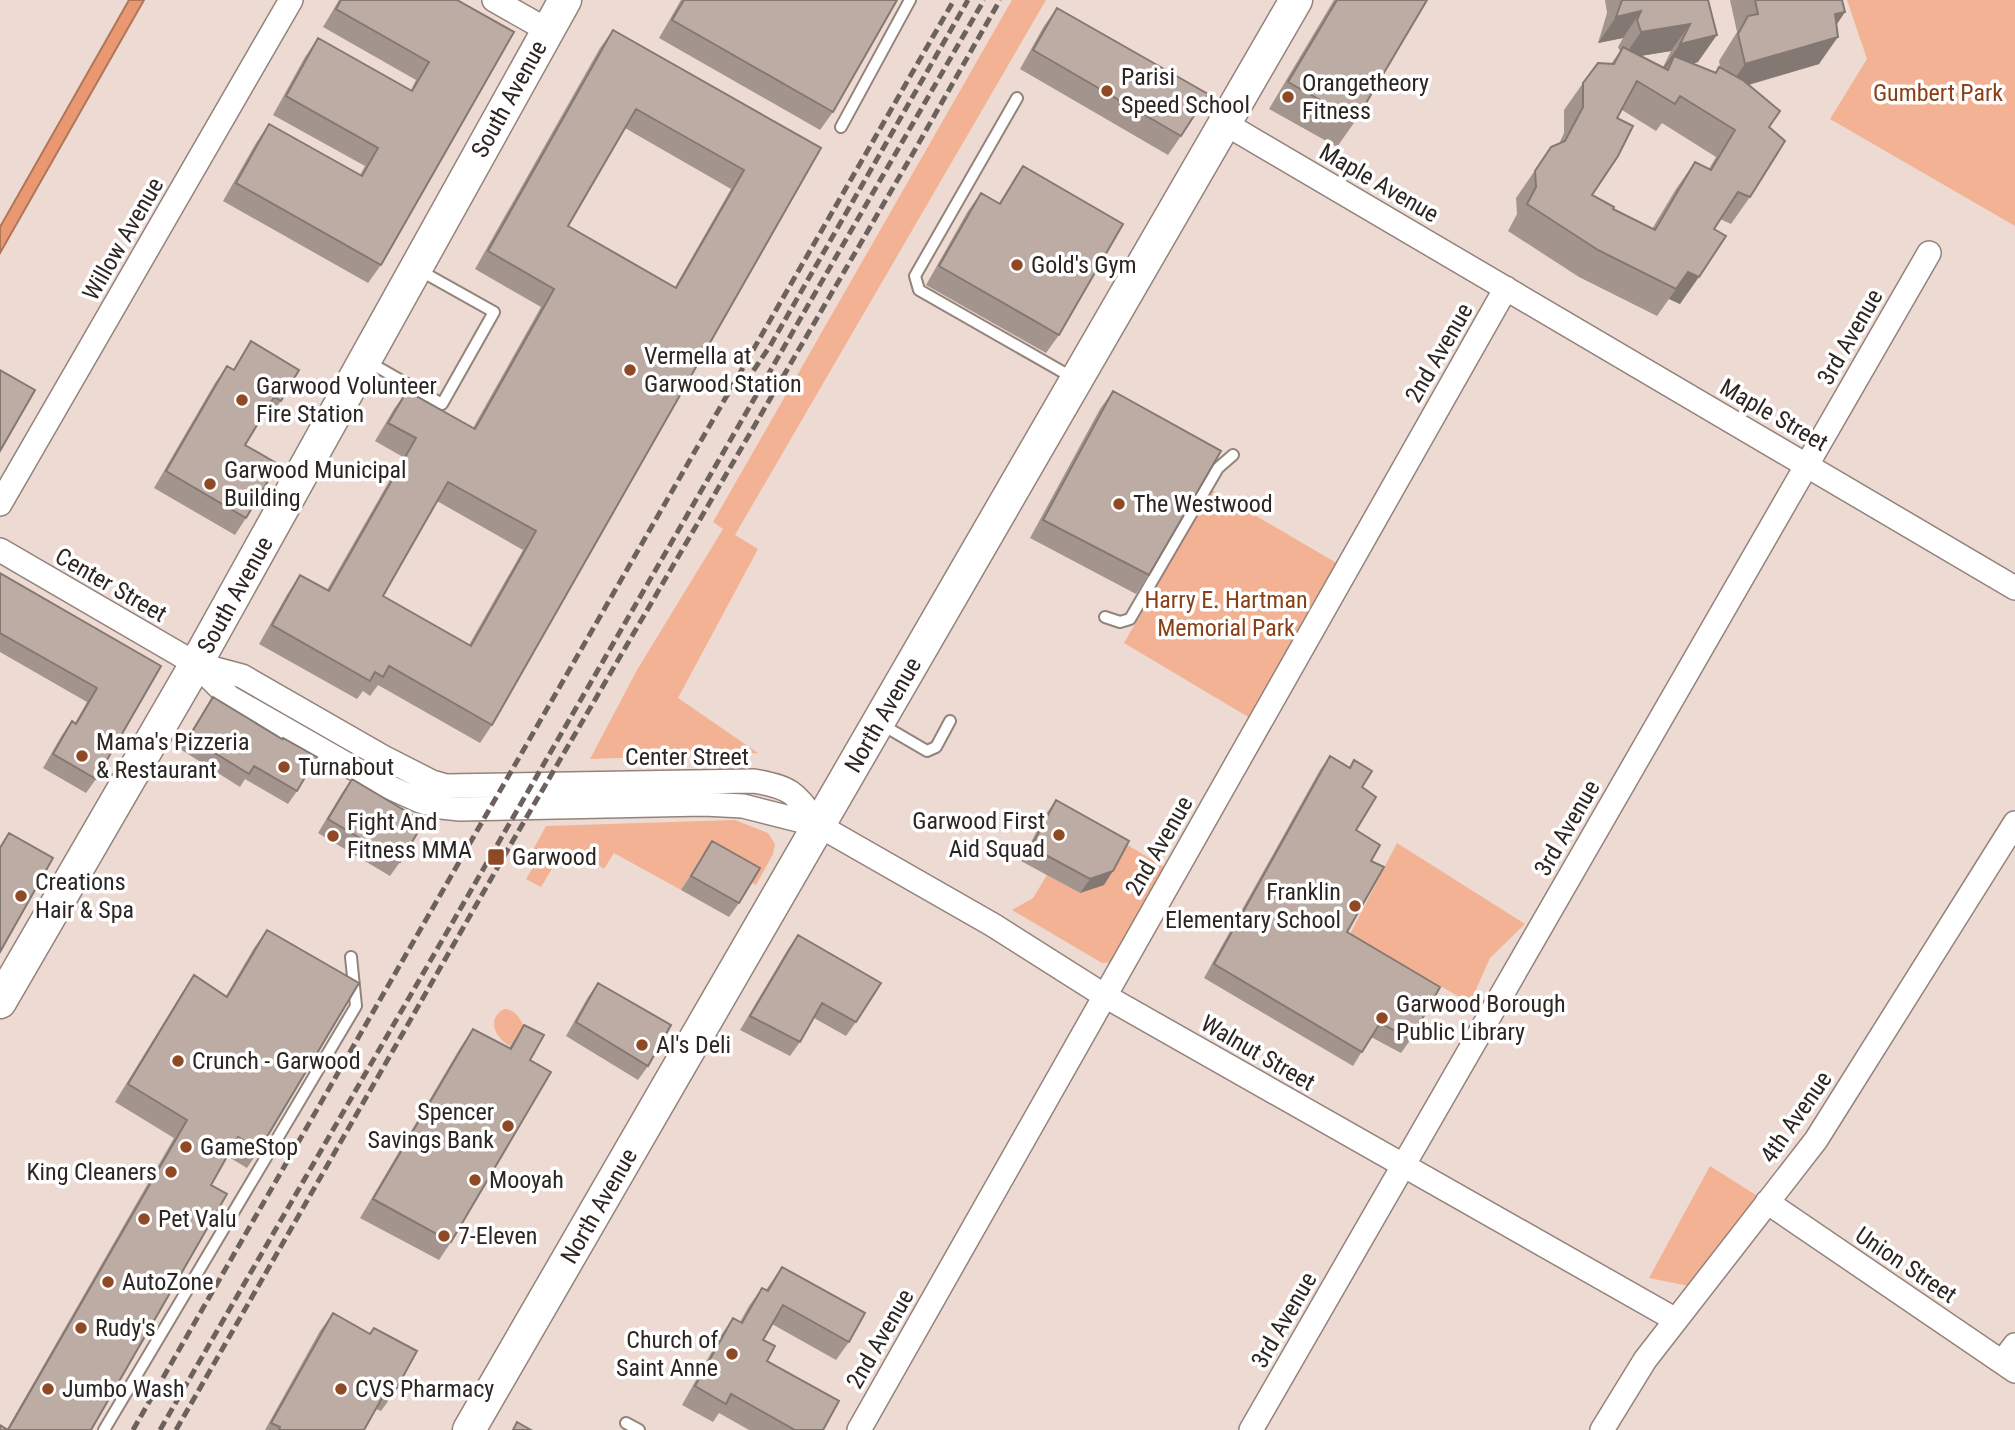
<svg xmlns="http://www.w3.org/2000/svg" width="2015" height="1430" font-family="'Roboto Condensed',sans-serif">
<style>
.green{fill:#f2b293}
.water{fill:#e99872;stroke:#b0765a;stroke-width:2}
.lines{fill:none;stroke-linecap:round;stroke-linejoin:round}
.lane-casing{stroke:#93837b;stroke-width:14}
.street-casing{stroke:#93837b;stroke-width:26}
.secondary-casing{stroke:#93837b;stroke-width:35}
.lane{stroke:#fff;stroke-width:10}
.street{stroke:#fff;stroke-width:23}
.secondary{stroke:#fff;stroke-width:32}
.rail{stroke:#6c615c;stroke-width:5;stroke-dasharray:10 5;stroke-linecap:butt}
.wall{fill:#a3948d;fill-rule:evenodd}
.shaded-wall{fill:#847873}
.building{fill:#bdaca4;stroke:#847873;stroke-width:2;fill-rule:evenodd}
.poi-dot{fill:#904925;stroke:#fff;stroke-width:2.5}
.labels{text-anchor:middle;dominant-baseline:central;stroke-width:7;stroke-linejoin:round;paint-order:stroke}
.poi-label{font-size:24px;fill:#2c2522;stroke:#fff;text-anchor:start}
.park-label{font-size:24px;fill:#894017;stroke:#fff}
.street-label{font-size:24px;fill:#2c2522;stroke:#fff}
</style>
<rect width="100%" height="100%" fill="#eddbd3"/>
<!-- green -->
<path class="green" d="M1012 0H1046L735 535 758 549 678 698 758 753 590 759 637 670 723 529 713 522Z
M1847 0H2015V226L1830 119 1867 59Z
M1212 490 1340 565 1250 718 1124 643Z
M735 820 768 833 775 844 773 854 756 885 702 855 681 890 614 853 604 869 583 854 556 862 541 887 526 879 535 864 528 859 546 826Z
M1397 843 1525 924 1490 958 1470 1003 1350 934Z
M1126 844 1169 870 1114 962 1102 963 1012 910 1033 898 1047 875 1080 893Z
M504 1009C524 1009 527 1041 536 1055L511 1043 510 1046C495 1038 486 1019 504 1009Z
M1710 1166 1767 1202 1694 1287 1649 1278Z"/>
<!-- water -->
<path class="water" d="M129 0H144L0 253V227Z"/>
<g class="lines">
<defs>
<path id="lane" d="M1017 98 915 276 919 290 1075 379
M841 127 910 0
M367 361 442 404 494 312 419 270
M1105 617 1120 622 1130 619 1218 468 1233 455
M879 723 927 751 936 747 950 721
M626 1423 639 1430
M104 1430 356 1006 351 957"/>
<path id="street" d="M494 0 547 30
M1226 124 2015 588
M0 504 291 0
M0 550 196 664 229 697 376 781 420 801 441 807 460 809 704 804 743 806 818 825 993 925 1105 996 1676 1320
M197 664 242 676 383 757 432 782 446 786 754 781C794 788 795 793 818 825
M1767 1202 2015 1371
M2002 1362 2015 1345
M859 1430 1506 288
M1251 1430 1929 253
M1602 1430 1645 1360 1816 1140 2015 823"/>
<path id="secondary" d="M0 1002 196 664 565 0
M469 1430 1296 0"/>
</defs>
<!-- lane casing -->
<use href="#lane" class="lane-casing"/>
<!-- street casing -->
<use href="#street" class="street-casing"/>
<!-- secondary casing -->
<use href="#secondary" class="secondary-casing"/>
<!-- lane -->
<use href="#lane" class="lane"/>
<!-- street -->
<use href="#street" class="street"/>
<!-- secondary -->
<use href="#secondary" class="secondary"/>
<!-- rail -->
<path class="rail" d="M745 383 770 346 968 0
M133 1430 954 0
M160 1430 984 0
M176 1430 511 844 912 155 1000 0"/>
</g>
<!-- wall -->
<path class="wall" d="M339 0H457L381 265 368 283 223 201 256 143 269 124 360 175 365 166 273 115 305 57 318 38 411 90 416 80 323 27Z
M681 0H897L833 112 820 130 659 38Z
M1334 0H1427L1356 120 1337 147 1269 109Z
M1605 0H1708L1698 62 1692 64 1715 73 1719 67H1720L1719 61 1737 32 1730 0H1842L1845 12 1836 25 1819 64 1749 85 1769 127 1750 197 1731 224 1720 219 1714 229 1680 304 1669 299 1657 316 1579 277 1508 231 1517 214 1516 198 1551 147 1559 144 1564 133V110L1583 83 1611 64 1620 51 1618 47 1623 38 1598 43 1607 13ZM1671 51 1663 67 1640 56ZM1622 110 1656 131 1662 123 1716 157 1709 169 1695 162 1676 189 1652 229 1613 209 1592 195 1617 118Z
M1057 8 1181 136 1168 155 1020 69 1044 26Z
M613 30 821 148 492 725 480 743 378 685 370 696 363 691 357 699 259 644 288 593 300 575 327 590 403 457 375 441 394 409 407 391 473 428 541 307 475 269 600 48ZM625 128 731 189 675 287 568 226ZM437 501 523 550 469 645 383 596Z
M1023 166 1059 335 1046 353 926 285 968 211 981 193 999 203Z
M251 341 281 401 269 417 263 414 245 445 246 518 235 535 154 488 215 383 227 366 233 370Z
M1113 391 1149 575 1136 594 1030 538 1100 409Z
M0 573 161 666 96 779 86 793 43 768 62 735 72 721 75 723 87 702 0 652Z
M213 697 297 791 288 804 245 779 240 787 180 749Z
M1330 756 1349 768 1354 760 1362 787 1356 830 1371 861 1347 932 1411 1039 1401 1053 1371 1037 1353 1066 1204 978 1320 770Z
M352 779 400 862 390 876 318 833 342 793Z
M1056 800 1104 885 1080 893 1021 861 1046 814Z
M712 841 739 903 729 917 681 890Z
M267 930 259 1150 247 1168 227 1156 211 1185 91 1430H0L7 1429 174 1138 115 1102 182 993 194 975 226 996 254 948Z
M798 935 856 1022 846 1036 814 1018 800 1042 790 1056 740 1030 788 949Z
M598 983 648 1066 638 1080 566 1036 588 997Z
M524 1025 530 1060 451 1242 439 1260 360 1218 460 1048 473 1029 509 1048Z
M782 1267 849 1342 836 1360 772 1324 763 1340 767 1361 823 1430H749L719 1413 713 1422 682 1405 720 1337 733 1318 740 1322 749 1306 762 1288 766 1290Z
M333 1313 370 1334 374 1328 394 1393 381 1411 376 1409 364 1430H265L320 1331Z"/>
<!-- shaded-wall -->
<path class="shaded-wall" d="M1641 11 1623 38 1598 43 1616 17Z
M1845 12 1827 39 1835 14Z
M1690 24 1671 51 1622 59 1641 32Z
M1717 35 1698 62 1668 70 1674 56 1664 71H1661L1680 44Z
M1838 37 1819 64 1726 91 1745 64Z
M1688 272 1699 277 1680 304 1669 299Z
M1113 871 1104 885 1080 893 1090 879Z"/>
<!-- building -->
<path class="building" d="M341 0H457L514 32 381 265 236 183 269 124 362 176 378 148 286 96 318 38 412 91 429 62 336 9Z
M684 0H897L833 112 672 20Z
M1337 0H1427L1356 120 1288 82Z
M1622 0H1708L1717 35 1680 44 1690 24 1641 32 1637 20 1641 11 1616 17Z
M1755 0H1842L1845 12 1835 14 1838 37 1745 64 1738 34 1748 16 1758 14Z
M1057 8 1208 94 1181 136 1033 50Z
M613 30 821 148 492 725 389 666 383 677 375 672 370 681 272 625 300 575 329 591 416 438 388 423 407 391 475 429 554 289 488 251ZM636 109 744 170 676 288 568 226ZM448 482 536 531 471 646 383 596Z
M1623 47 1668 70 1674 56 1716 73 1719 67 1744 81 1780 111 1769 127 1785 141 1750 197 1738 192 1714 229 1726 236 1699 277 1688 272 1676 289 1598 250 1527 204 1536 187 1535 171 1551 147 1565 141 1583 107V83L1598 63 1614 64ZM1637 81 1675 104 1680 96 1735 130 1711 170 1695 162 1655 230 1613 209 1614 207 1592 195 1618 156 1633 126 1617 118Z
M1023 166 1123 224 1059 335 939 266 981 193 1000 204Z
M251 341 299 370 281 401 274 397 245 445 278 464 246 518 166 471 227 366 234 370Z
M0 370 35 390 0 451Z
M1113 391 1221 451 1149 575 1043 520Z
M0 573 161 666 96 779 53 754 72 721 76 724 97 688 0 633Z
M213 697 282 739 283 738 317 757 297 791 254 766 249 774 189 737Z
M1330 756 1350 768 1354 760 1372 771 1362 787 1376 797 1356 830 1380 845 1371 861 1384 867 1347 932 1440 987 1411 1039 1380 1023 1362 1052 1214 964Z
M352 779 424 822 400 862 328 819Z
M1056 800 1129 841 1113 871 1090 879 1031 847Z
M9 833 53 858 0 952V848Z
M712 841 760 868 739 903 691 876Z
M267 930 359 983 259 1150 238 1137 211 1185 227 1194 91 1430H8L187 1120 128 1084 194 975 227 997Z
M798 935 881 983 856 1022 822 1003 800 1042 750 1016Z
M598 983 671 1025 648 1066 576 1022Z
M524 1025 544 1035 530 1060 551 1072 451 1242 373 1199 473 1029 511 1049Z
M782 1267 865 1313 849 1342 783 1305 763 1340 775 1346 767 1361 839 1401 823 1430H795L731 1394 726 1404 695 1386 733 1318 742 1323 762 1288 768 1291Z
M333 1313 370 1334 374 1328 417 1351 394 1393 387 1389 364 1430H279L280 1427 271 1423Z
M517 1422 531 1430H513Z
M0 1425 8 1430H0Z"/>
<!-- markers -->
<g class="poi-dot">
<circle cx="1107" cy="91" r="7"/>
<circle cx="1288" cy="97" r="7"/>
<circle cx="1017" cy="265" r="7"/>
<circle cx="630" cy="370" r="7"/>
<circle cx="242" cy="400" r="7"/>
<circle cx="210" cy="484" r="7"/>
<circle cx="1119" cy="504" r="7"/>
<circle cx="82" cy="756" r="7"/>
<circle cx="284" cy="767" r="7"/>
<circle cx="1059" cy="835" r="7"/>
<circle cx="333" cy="836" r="7"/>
<rect x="487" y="848" width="18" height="18" rx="3.5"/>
<circle cx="21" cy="896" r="7"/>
<circle cx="1355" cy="906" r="7"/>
<circle cx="1382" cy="1018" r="7"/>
<circle cx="642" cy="1045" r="7"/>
<circle cx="178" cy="1061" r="7"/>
<circle cx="508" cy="1126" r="7"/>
<circle cx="186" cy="1147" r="7"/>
<circle cx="171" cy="1172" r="7"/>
<circle cx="475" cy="1180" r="7"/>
<circle cx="144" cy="1219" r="7"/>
<circle cx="444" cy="1236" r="7"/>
<circle cx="108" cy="1282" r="7"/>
<circle cx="81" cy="1328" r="7"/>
<circle cx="732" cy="1354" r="7"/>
<circle cx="48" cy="1389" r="7"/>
<circle cx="341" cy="1389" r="7"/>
</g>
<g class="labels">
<!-- poi labels -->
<g class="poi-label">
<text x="1121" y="77">Parisi<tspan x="1121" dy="28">Speed School</tspan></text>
<text x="1302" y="83">Orangetheory<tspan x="1302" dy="28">Fitness</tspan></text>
<text x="1031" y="265">Gold's Gym</text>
<text x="644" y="356">Vermella at<tspan x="644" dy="28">Garwood Station</tspan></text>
<text x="256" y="386">Garwood Volunteer<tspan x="256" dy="28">Fire Station</tspan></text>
<text x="224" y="470">Garwood Municipal<tspan x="224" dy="28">Building</tspan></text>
<text x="1133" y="504">The Westwood</text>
<text x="96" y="742">Mama's Pizzeria<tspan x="96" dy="28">&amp; Restaurant</tspan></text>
<text x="298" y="767">Turnabout</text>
<text x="1045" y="821" text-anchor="end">Garwood First<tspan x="1045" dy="28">Aid Squad</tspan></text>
<text x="347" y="822">Fight And<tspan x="347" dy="28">Fitness MMA</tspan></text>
<text x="512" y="857">Garwood</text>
<text x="35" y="882">Creations<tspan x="35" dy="28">Hair &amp; Spa</tspan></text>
<text x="1341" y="892" text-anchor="end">Franklin<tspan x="1341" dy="28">Elementary School</tspan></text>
<text x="1396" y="1004">Garwood Borough<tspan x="1396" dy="28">Public Library</tspan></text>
<text x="656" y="1045">Al's Deli</text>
<text x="192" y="1061">Crunch - Garwood</text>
<text x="494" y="1112" text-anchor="end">Spencer<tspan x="494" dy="28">Savings Bank</tspan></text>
<text x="200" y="1147">GameStop</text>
<text x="157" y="1172" text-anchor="end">King Cleaners</text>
<text x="489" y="1180">Mooyah</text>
<text x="158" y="1219">Pet Valu</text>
<text x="458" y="1236">7-Eleven</text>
<text x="122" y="1282">AutoZone</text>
<text x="95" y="1328">Rudy's</text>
<text x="718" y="1340" text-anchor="end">Church of<tspan x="718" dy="28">Saint Anne</tspan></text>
<text x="62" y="1389">Jumbo Wash</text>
<text x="355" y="1389">CVS Pharmacy</text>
</g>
<!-- park labels -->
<g class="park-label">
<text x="1938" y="93">Gumbert Park</text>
<text x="1226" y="600">Harry E. Hartman<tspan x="1226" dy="28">Memorial Park</tspan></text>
</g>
<!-- street labels -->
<g class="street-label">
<text transform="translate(509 99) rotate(-61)">South Avenue</text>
<text transform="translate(1379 183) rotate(30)">Maple Avenue</text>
<text transform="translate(123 239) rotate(-60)">Willow Avenue</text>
<text transform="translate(1850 337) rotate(-60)">3rd Avenue</text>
<text transform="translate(1439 353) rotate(-60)">2nd Avenue</text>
<text transform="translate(1774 415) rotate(30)">Maple Street</text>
<text transform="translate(111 585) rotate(30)">Center Street</text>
<text transform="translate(235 595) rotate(-61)">South Avenue</text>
<text transform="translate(883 715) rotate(-60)">North Avenue</text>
<text x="687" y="757">Center Street</text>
<text transform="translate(1567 828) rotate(-60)">3rd Avenue</text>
<text transform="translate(1159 846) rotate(-60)">2nd Avenue</text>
<text transform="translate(1258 1053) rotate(30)">Walnut Street</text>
<text transform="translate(1796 1117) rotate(-55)">4th Avenue</text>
<text transform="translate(599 1206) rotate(-60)">North Avenue</text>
<text transform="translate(1906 1265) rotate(34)">Union Street</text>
<text transform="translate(1284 1320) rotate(-60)">3rd Avenue</text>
<text transform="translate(880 1339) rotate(-60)">2nd Avenue</text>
</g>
</g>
</svg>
